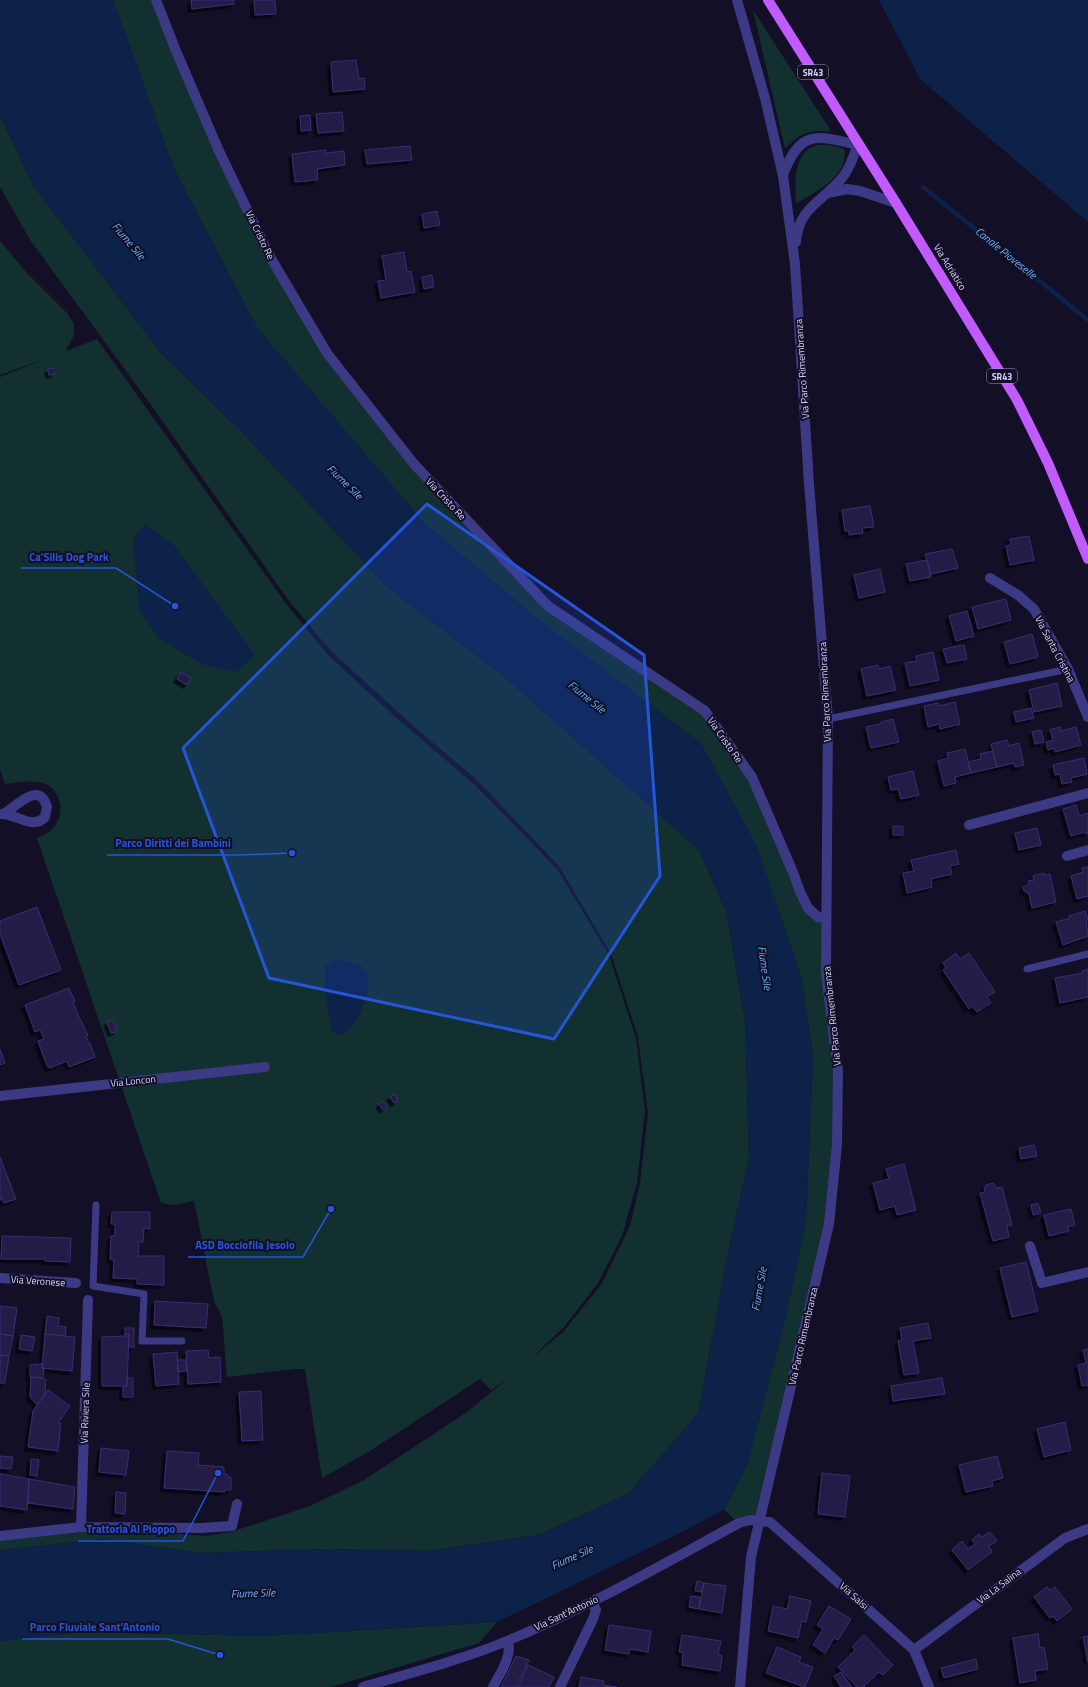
<svg xmlns="http://www.w3.org/2000/svg" width="1088" height="1687" font-family="'Titillium Web',sans-serif">
<style>
.green{fill:#12302f}
.water{fill:#0c2248}
.lines{fill:none;stroke-linecap:round;stroke-linejoin:round}
.stream{stroke:#0c2248;stroke-width:4.5}
.building{fill:#241b47;stroke:#3b2d73;filter:url(#shadow)}
.lane{stroke:#3d3a85;stroke-width:7}
.street{stroke:#3d3a85;stroke-width:10}
.primary{stroke:#c25bff;stroke-width:10}
.marked{fill:#2655da;fill-opacity:0.2;stroke:#2655da;stroke-width:3;stroke-linejoin:round}
.labels{text-anchor:middle;dominant-baseline:central;stroke-width:4;stroke-linejoin:round;paint-order:stroke}
.shield{fill:#130f26;stroke:#9e99be;stroke-width:1}
.shield-label{font-size:9px;font-weight:bold;fill:#d9d4ff}
.street-label{font-size:10px;fill:#d9d4ff;stroke:#130f26}
.water-label{font-size:11px;font-style:italic;fill:#62b6ff;stroke:#130f26}
.leader{fill:none;stroke:#2655da;stroke-width:1.5}
.callout-dot{fill:#2655da;stroke:#130f26;stroke-width:1.5}
.callout-label{font-size:11px;text-anchor:middle;font-weight:bold;fill:#2655da;stroke:#130f26;stroke-width:4;stroke-linejoin:round;paint-order:stroke}
</style>
<defs>
<filter id="shadow"><feDropShadow dx="-3.5" dy="3.5" stdDeviation="0" flood-color="#0009"/></filter>
</defs>
<rect width="100%" height="100%" fill="#130f26"/>
<!-- green -->
<path class="green" d="M113 0H156L219 151 327 353 414 464 548 606 705 711 752 777 808 908 826 918 838 1071 829 1224 761 1520 739 1523 724 1510 747 1465 784 1323 806 1222 813 1056 801 976 539 620 425 524 257 328 174 169Z
M753 10 831 131C807 131 803 131 785 149Z
M0 115 33 185 161 353 242 432 387 587 507 679 699 850 726 911 745 1020 749 1159 729 1248 698 1414 628 1494 539 1535 428 1551 329 1549 200 1553 103 1539 0 1550V1540L87 1532 144 1531 205 1536 231 1532 310 1506 364 1480 467 1412 507 1379 491 1390 480 1379 370 1451 322 1478 305 1369H296L227 1377 222 1316 214 1301 194 1201 174 1205 161 1203 37 838C56 832 65 815 58 797 55 791 52 786 45 784 32 779 19 783 5 784L0 770V377L48 358 0 375V241L26 272 67 313 74 324V335L66 351 97 339 287 605 329 656 393 715 476 786 557 869 609 955 636 1038 645 1112 637 1183 622 1236 598 1283 565 1326 529 1360 563 1332 601 1285 630 1226 640 1183 648 1113 638 1037 611 954 559 866 476 779 419 731 331 651 289 601 151 405 30 240 0 187Z
M818 145H829L844 149C850 177 814 192 796 204 795 184 793 150 818 145Z
M497 1622 479 1643 331 1687H0V1641L80 1632 264 1636Z"/>
<!-- water -->
<path class="water" d="M0 0H113L174 169 257 328 425 524 539 620 701 743 757 846 801 976 813 1056 806 1222 784 1323 747 1465 724 1510 680 1533 497 1622 264 1636 80 1632 0 1641V1550L103 1539 200 1553 329 1549 428 1551 539 1535 628 1494 698 1414 729 1248 749 1159 745 1019 726 911 699 850 507 679 387 587 242 432 161 353 33 185 0 115Z
M879 0H1088V222L920 79Z
M145 524 174 545 255 655 236 672 202 664 159 639 139 609 133 540Z
M338 959 361 965C363 969 368 975 368 979 369 999 358 1025 341 1036L331 1030 325 988V965Z"/>
<g class="lines">
<!-- stream -->
<path class="stream" d="M923 187 1088 320"/>
</g>
<!-- building -->
<path class="building" d="M191 0H234V4L192 9Z
M254 0H275L276 14 255 15Z
M356 60 359 79 364 78 365 89 333 92 331 62Z
M342 112 344 131 318 133 316 114Z
M310 115 311 130 301 131 300 116Z
M410 146 412 160 367 164 365 150Z
M326 150V153L344 151 345 165 317 169 318 180 295 182 292 154Z
M437 211 440 225 424 228 422 214Z
M404 252 407 272 411 271 415 292 381 298 378 281 386 280 382 256Z
M432 275 434 287 424 289 422 277Z
M54 368 55 374 49 375 48 369Z
M870 506 874 527 862 528 863 533 849 535V531H845L842 510Z
M1029 536 1034 560 1010 565 1006 546 1011 545 1010 539Z
M952 549 958 568 931 574 925 554Z
M927 560 931 577 910 581 906 564Z
M880 569 885 592 859 598 854 575Z
M1006 599 1011 620 978 629 972 607Z
M967 611 974 636 956 641 949 616Z
M1032 634 1038 657 1010 664 1004 642Z
M964 645 967 659 947 663 943 649Z
M933 652 939 680 910 686 905 663 917 661 916 656Z
M878 665 879 669 890 666 896 690 867 696 861 669Z
M181 672 191 678 187 685 177 679Z
M1057 683 1062 706 1034 712 1029 690Z
M955 702 960 724 940 729 939 724 928 727 924 706 938 703 939 706Z
M1031 708 1034 718 1016 722 1014 712Z
M893 719 899 742 871 748 866 727 881 724V722Z
M1060 727 1061 731 1076 727 1081 745 1055 752 1054 748 1048 750 1046 742 1053 740 1050 730Z
M1041 730 1044 742 1035 744 1032 732Z
M1007 740 1009 746 1019 743 1024 765 1015 767 1014 763 997 767 991 744Z
M965 749 971 773 955 777 956 783 944 786 938 761 948 758 947 753Z
M993 751 997 767 971 773 968 762 981 759 980 754Z
M1084 758 1087 774 1071 778 1072 782 1062 784 1060 774 1055 775 1053 765Z
M913 771 919 795 901 799 898 789 891 790 888 777Z
M1076 805 1079 816 1088 813V833L1086 834 1085 832 1071 836 1063 809Z
M893 826H903V835H893Z
M1037 828 1041 845 1019 850 1015 833Z
M956 850 959 864 950 866 952 874 931 879 932 887 907 893 903 873 914 871 911 860Z
M1088 867V896L1077 899 1071 876 1083 872 1082 868Z
M1044 873V875L1050 874 1056 902 1032 908 1029 894 1024 891 1023 887 1029 884 1028 881 1034 880 1033 876Z
M37 907 61 970 19 985 0 934V921Z
M1085 911 1088 920 1086 921 1088 936 1063 945 1056 922 1070 918 1069 916Z
M956 953 960 959 969 953 995 992 987 997 991 1003 977 1012 972 1006 969 1009 943 970 946 968 943 963Z
M1088 969V997L1060 1003 1055 978 1083 973 1082 971Z
M69 988 75 1001 73 1002 80 1020H81L88 1036H86L89 1044 90 1043 95 1057 69 1067 67 1061 50 1068 47 1066 38 1041 44 1039 40 1030 35 1032 25 1005Z
M113 1020 117 1031 111 1033 107 1022Z
M0 1049 5 1063 0 1065Z
M395 1094 398 1101 394 1103 390 1097Z
M383 1101 387 1107 383 1110 379 1104Z
M1034 1145 1037 1156 1021 1159 1019 1148Z
M0 1157 16 1199 4 1203 2 1199 0 1200Z
M904 1164 916 1210 897 1215 895 1206 880 1210 873 1183 889 1179 886 1169Z
M993 1183 997 1188 1002 1187 1012 1225 1007 1226 1009 1237 993 1241 980 1193 985 1192 984 1188 986 1185Z
M1038 1203 1041 1213 1033 1215 1031 1205Z
M1071 1209 1075 1225 1068 1227 1069 1231 1049 1236 1044 1215Z
M112 1212H150V1229L144 1228 143 1242H139L138 1256H164V1285L137 1284V1279L113 1278 114 1260 110 1259 111 1236H115V1224H111Z
M2 1236 71 1238 70 1262 45 1261V1259H1Z
M1026 1262 1038 1311 1012 1317 1000 1268Z
M155 1301 208 1304 206 1328 154 1325Z
M0 1306 17 1308 13 1336 0 1334Z
M47 1316 59 1318 58 1326 66 1327 65 1336 45 1334Z
M928 1323 931 1338 913 1341 919 1373 904 1375 898 1341 902 1340 900 1328Z
M125 1328H134V1347H128L129 1334H125Z
M0 1334 13 1336 9 1356 0 1355Z
M45 1334 75 1337 72 1371 42 1368Z
M125 1334H129L127 1386H102V1337L125 1336Z
M21 1335 35 1337 32 1351 19 1349Z
M1088 1349V1385L1082 1386 1078 1365 1086 1363 1083 1350Z
M208 1350 209 1358 220 1357 221 1382 188 1384 186 1351Z
M177 1352 179 1384 156 1386 153 1354Z
M0 1355 9 1356 5 1383H0Z
M177 1360H186L187 1371 178 1372Z
M43 1364 42 1368H44L43 1378 30 1377V1365Z
M31 1377 43 1378 46 1380 45 1395 37 1405 30 1397Z
M127 1378H133V1397H123V1387L127 1386Z
M942 1378 945 1394 893 1401 891 1386Z
M48 1390 70 1406 58 1423H61L58 1451 28 1447 33 1411Z
M261 1391 263 1440 242 1441 239 1392Z
M1065 1422 1071 1450 1044 1457 1037 1429Z
M101 1448 129 1451 126 1475 99 1472Z
M167 1451 199 1453 198 1465 224 1467V1474H227V1477H231V1490H225V1492L164 1488Z
M0 1456 13 1457 11 1469 0 1468Z
M997 1456 1003 1478 992 1481 993 1486 966 1492 959 1465Z
M31 1459 39 1460 37 1476 30 1475Z
M822 1473 850 1476 845 1517 818 1514Z
M0 1474 29 1479 27 1510 0 1506Z
M29 1479 75 1487 73 1509 28 1503Z
M116 1492 126 1493 125 1514 115 1513Z
M990 1532 997 1541 989 1546 992 1552 968 1570 952 1550 962 1541 968 1549 975 1544 972 1540 979 1534 982 1537Z
M697 1581 704 1583 701 1592 695 1591Z
M704 1583 726 1586 722 1613 699 1609Z
M1047 1587 1050 1590 1055 1587 1072 1609 1057 1621 1053 1616 1050 1618 1034 1597Z
M691 1596 700 1597 699 1609 689 1607Z
M790 1596 811 1601 806 1622 802 1621 798 1638 768 1631 773 1606 787 1609Z
M829 1606 851 1619 838 1640 834 1638 825 1653 813 1645 823 1629 817 1625Z
M609 1625 651 1631 648 1652 630 1649 629 1654 605 1650Z
M1038 1634 1040 1648 1044 1647 1048 1669 1035 1671 1036 1680 1020 1683 1013 1638Z
M682 1635 721 1641 718 1655 722 1656 720 1671 682 1665 683 1652H679Z
M864 1635 893 1665 883 1675 879 1672 863 1687H857L838 1667 855 1650 852 1647Z
M1088 1636V1662L1083 1637Z
M777 1647 801 1657 799 1662 813 1667 805 1687 766 1673Z
M516 1656 529 1660 516 1687H501Z
M976 1659 978 1669 944 1678 941 1668Z
M528 1665 554 1677 549 1687H518Z
M841 1672 852 1687H841L834 1676Z
M581 1677 604 1681 603 1685 617 1687H579Z"/>
<g class="lines">
<!-- lane -->
<path class="lane" d="M828 719 1068 669
M1027 969 1088 954
M96 1205 93 1286 144 1294 142 1341H182"/>
<!-- street -->
<path class="street" d="M156 0 176 51 219 151 269 255 327 353 414 464 548 606 705 711 752 777 792 870 801 894 808 908 818 917 826 918
M737 0 765 98 783 176 795 264 809 484 828 719 826 973 838 1071 837 1145 829 1224 751 1557 740 1687
M783 175C800 129 816 135 858 145 853 156 850 169 842 178 822 202 798 208 796 242
M828 193 847 189 860 191 896 203
M990 578 1018 595 1034 609 1068 669 1088 717
M0 814C15 812 32 831 45 817L47 807C39 780 17 806 5 813
M969 825 1088 793
M1067 856 1088 850
M0 1096 265 1067
M1030 1246 1042 1283 1088 1272
M0 1278 76 1283
M81 1527 88 1300
M0 1536 81 1527 201 1528 232 1526 237 1504
M914 1650 1065 1538 1088 1529
M363 1687C411 1673 461 1660 507 1641 587 1608 663 1564 739 1523L750 1520 770 1522 914 1650 929 1687
M493 1687C501 1672 512 1657 508 1641
M560 1687 593 1619 596 1610 592 1602"/>
<!-- primary -->
<path class="primary" d="M768 0 896 203 1017 400 1048 463 1088 559"/>
</g>
<!-- marked area -->
<path class="marked" d="M427 504 644 655 660 876 554 1039 269 978 183 748Z"/>
<g class="labels">
<!-- shield labels -->
<g class="shield">
<rect x="798" y="65" width="30" height="14" rx="3"/>
<rect x="987" y="369" width="30" height="14" rx="3"/>
</g>
<g class="shield-label">
<text x="813" y="72">SR43</text>
<text x="1002" y="376">SR43</text>
</g>
<!-- street labels -->
<g class="street-label">
<text transform="translate(260 235) rotate(64)">Via Cristo Re</text>
<text transform="translate(950 267) rotate(58)">Via Adriatico</text>
<text transform="translate(802 369) rotate(-94)">Via Parco Rimembranza</text>
<text transform="translate(446 499) rotate(47)">Via Cristo Re</text>
<text transform="translate(1055 649) rotate(62)">Via Santa Cristina</text>
<text transform="translate(825 692) rotate(-93)">Via Parco Rimembranza</text>
<text transform="translate(725 740) rotate(55)">Via Cristo Re</text>
<text transform="translate(832 1016) rotate(-96)">Via Parco Rimembranza</text>
<text transform="translate(133 1081) rotate(-6)">Via Loncon</text>
<text transform="translate(38 1281) rotate(4)">Via Veronese</text>
<text transform="translate(803 1336) rotate(-77)">Via Parco Rimembranza</text>
<text transform="translate(85 1413) rotate(-88)">Via Riviera Sile</text>
<text transform="translate(999 1586) rotate(-37)">Via La Salina</text>
<text transform="translate(854 1596) rotate(42)">Via Salsi</text>
<text transform="translate(566 1613) rotate(-25)">Via Sant'Antonio</text>
</g>
<!-- water labels -->
<g class="water-label">
<text transform="translate(129 241) rotate(50)">Fiume Sile</text>
<text transform="translate(1006 253) rotate(39)">Canale Pioveselle</text>
<text transform="translate(345 482) rotate(44)">Fiume Sile</text>
<text transform="translate(587 697) rotate(39)">Fiume Sile</text>
<text transform="translate(765 968) rotate(82)">Fiume Sile</text>
<text transform="translate(759 1289) rotate(-80)">Fiume Sile</text>
<text transform="translate(572 1557) rotate(-24)">Fiume Sile</text>
<text transform="translate(253 1593) rotate(-2)">Fiume Sile</text>
</g>
</g>
<!-- callouts -->
<path class="leader" d="M175 606L116 568H21M292 853L239 855H107M331 1209L303 1257H188M218 1473L183 1541H78M220 1655L168 1639H22"/>
<g class="callout-dot">
<circle cx="175" cy="606" r="4"/>
<circle cx="292" cy="853" r="4"/>
<circle cx="331" cy="1209" r="4"/>
<circle cx="218" cy="1473" r="4"/>
<circle cx="220" cy="1655" r="4"/>
</g>
<g class="callout-label">
<text x="69" y="561">Ca'Silis Dog Park</text>
<text x="173" y="847">Parco Diritti dei Bambini</text>
<text x="245" y="1249">ASD Bocciofila Jesolo</text>
<text x="131" y="1533">Trattoria Al Pioppo</text>
<text x="95" y="1631">Parco Fluviale Sant'Antonio</text>
</g>
</svg>
